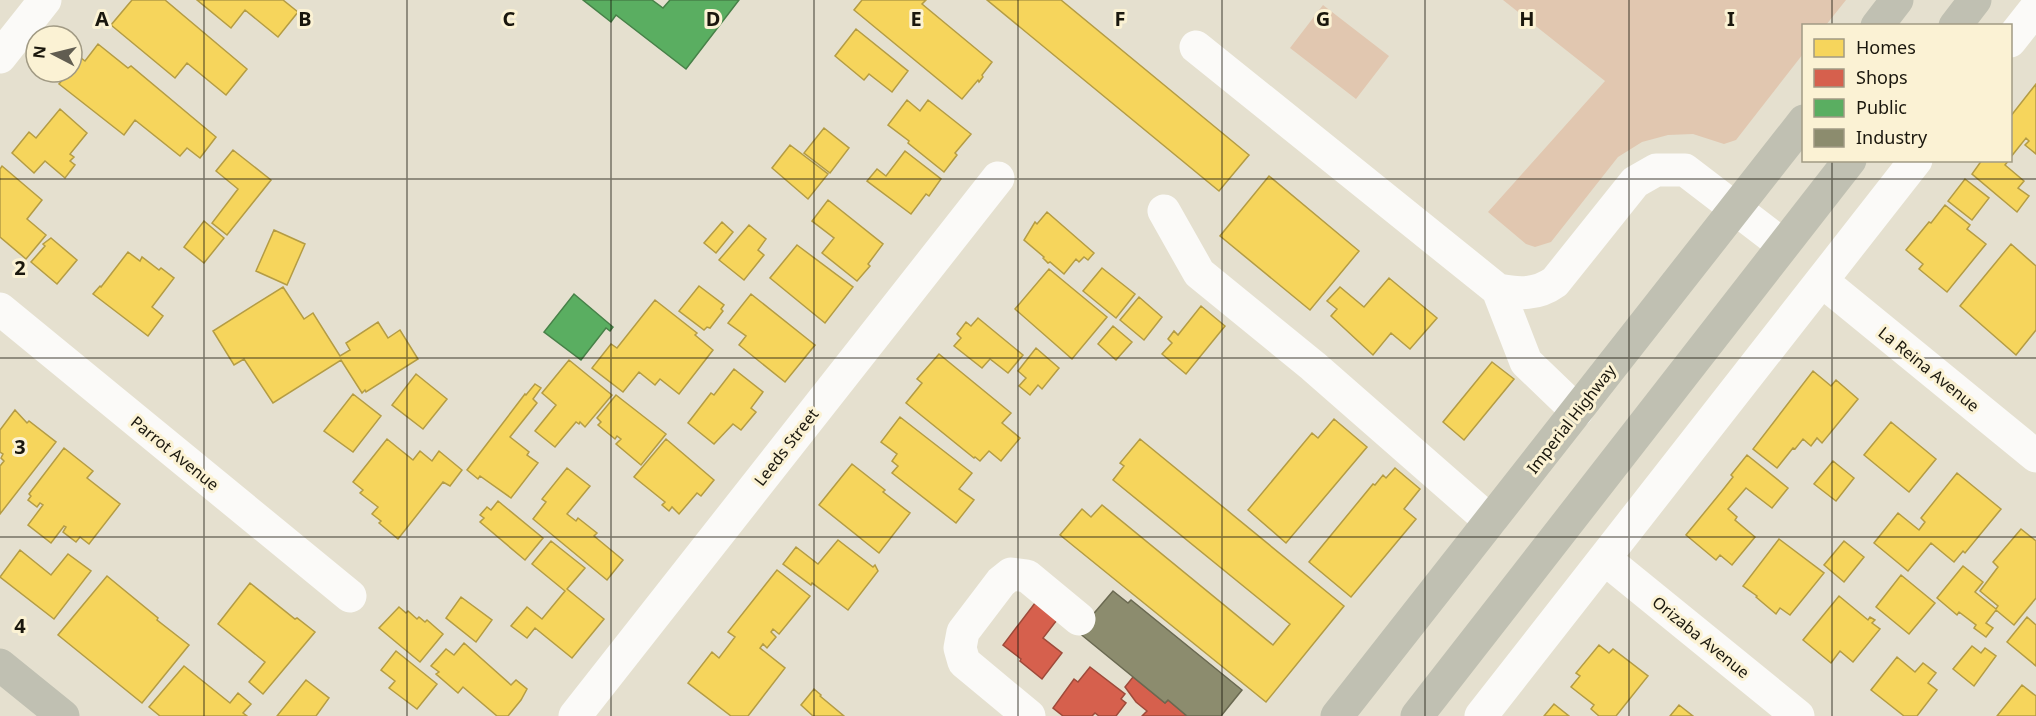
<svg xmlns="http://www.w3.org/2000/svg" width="2036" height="716" font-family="'Noto Sans',sans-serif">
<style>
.green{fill:#e1c7b0}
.homes{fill:#f6d55c;stroke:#b49c44;stroke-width:1.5}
.shops{fill:#d6604d;stroke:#9e4a3a;stroke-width:1.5}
.public{fill:#5aae61;stroke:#478148;stroke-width:1.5}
.industry{fill:#8c8c6e;stroke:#6a6951;stroke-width:1.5}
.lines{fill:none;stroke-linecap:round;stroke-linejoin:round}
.minor{stroke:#fbfaf8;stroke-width:33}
.major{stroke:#c0c0b2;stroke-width:33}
.grid{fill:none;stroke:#1a170d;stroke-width:1.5;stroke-opacity:0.55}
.labels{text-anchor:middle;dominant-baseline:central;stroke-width:6;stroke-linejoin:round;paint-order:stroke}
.street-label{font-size:16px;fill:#1a170d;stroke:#fbf2d4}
.grid-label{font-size:20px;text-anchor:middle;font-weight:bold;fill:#1a170d;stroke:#fbf2d4;stroke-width:6;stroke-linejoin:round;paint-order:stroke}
</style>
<rect width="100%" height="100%" fill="#e5e0cf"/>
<!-- green -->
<path class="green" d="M1503 0H1846L1826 25 1804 26 1803 54 1736 140 1724 144 1693 134 1668 135 1642 142 1618 157 1551 242 1535 247 1526 244 1488 212 1605 81Z
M1323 5 1389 56 1356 99 1290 48Z"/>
<!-- homes -->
<path class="homes" d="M132 0H165L247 69 226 95 187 63 175 78 111 25Z
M197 0H283L298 12 278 37 245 10 231 28Z
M862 0H926L922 4 992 62 982 75 983 77 979 82 978 80 962 99 854 10Z
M987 0H1061L1249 155 1219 191Z
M856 29 908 71 892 92 869 74 864 80 835 56Z
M98 44 128 68 131 66 216 137 200 158 187 148 180 156 135 120 124 135 59 84 69 72H72V68L81 58 85 61Z
M2036 84V154L2025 145 2029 141 2026 138 2010 158V117Z
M907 100 920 111 928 100 971 134 955 153 957 155 944 172 908 143 909 141 888 125Z
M60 109 87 133 70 154 74 157 70 161 75 165 65 178 45 161 34 173 12 153 29 132 36 138Z
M824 128 849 148 830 173 804 153Z
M790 145 828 174 808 199 772 168Z
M233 150 271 180 227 235 212 223 238 189 216 171Z
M905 151 941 179 929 196 926 194 911 214 867 181 877 169 886 176Z
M1982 160H2009L2005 165 2024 181 2018 188 2029 196 2017 212 1972 174Z
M2 166 42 200 27 219 46 235 26 259 0 237V169Z
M1269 176 1359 251 1310 310 1220 236Z
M1965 179 1989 198 1972 220 1948 201Z
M828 200 883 244 868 264 870 266 857 281 822 253 834 238 812 221Z
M1945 205 1970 225 1967 229 1986 244 1947 292 1919 269 1923 264 1906 250 1929 222 1931 223Z
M1047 212 1094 253 1088 260 1084 257 1079 262 1076 259 1064 274 1050 262 1048 263 1043 258 1044 257 1024 240 1035 222 1037 224Z
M204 221 224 238 204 263 184 247Z
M722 222 733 232 716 253 704 243Z
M749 225 766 239 758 250 764 255 744 280 719 260Z
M274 230 305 244 287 285 256 271Z
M51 238 77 260 57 284 31 262 45 246 43 244Z
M2011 244 2036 266V330L2016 355 1960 306Z
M797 245 853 287 825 323 770 278Z
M128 252 140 261 142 257 159 270 161 268 174 278 152 307 163 316 148 336 93 294 100 286 101 287Z
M1102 268 1135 294 1116 318 1083 291Z
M1049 269 1107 317 1072 359 1015 309Z
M1389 278 1437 318 1410 349 1391 333 1373 355 1331 316 1337 309 1327 301 1340 287 1364 307Z
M699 286 724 305 721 309 723 311 710 328 707 327 704 330 679 311Z
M283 287 304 319 313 313 340 356 350 350 346 343 378 322 388 338 400 330 418 359 366 392 365 390 362 393 341 360 273 403 244 359 234 365 213 331Z
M751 294 815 345 785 382 739 345 746 336 728 323Z
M1139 297 1162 317 1144 340 1120 320Z
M655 300 697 333 695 335 713 350 679 394 660 379 655 385 639 372 623 392 592 368 611 344 617 348Z
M1201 306 1225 326 1186 374 1162 354 1172 343 1168 339 1174 331 1178 335Z
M978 318 1023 355 1008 373 990 359 982 368 954 346 961 338 957 334 966 322 971 326Z
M1113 326 1132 342 1116 360 1098 344Z
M1036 348 1059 368 1042 389 1038 385 1030 395 1019 386 1026 378 1018 371Z
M939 354 1011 413 1002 423 1020 438 1001 461 989 451 980 461 975 457 974 458 906 403 922 383 917 379Z
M569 360 612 395 585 427 580 422 579 424 576 422 555 447 535 431 556 405 542 393Z
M1492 362 1514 379 1464 440 1443 422Z
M734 369 763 392 751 408 756 412 741 430 733 424 714 444 688 423 711 393 714 395Z
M1813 371 1831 386 1836 380 1858 399 1822 443 1817 438 1811 446 1803 439 1795 449 1793 448 1777 468 1753 449Z
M416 374 447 399 423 429 392 405Z
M535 384 541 388 533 399 537 403 510 437 529 452 527 455 538 463 511 498 480 476 478 479 467 470 525 394 526 395Z
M353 394 381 416 353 452 324 431Z
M616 395 666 434 641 465 616 444 621 439 617 436 615 439 598 425 601 422 597 418Z
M15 410 27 423 29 421 56 442 0 514V466L4 461 1 458 3 454 0 452V430Z
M900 417 972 473 959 489 974 500 956 523 892 473 898 466 892 461 897 454 881 442Z
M1334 419 1367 447 1286 543 1248 510 1312 433 1318 438Z
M1891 422 1936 459 1909 492 1864 455Z
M387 439 413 460 420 451 432 461 439 451 462 470 450 486 443 482 398 539 379 523 381 521 372 514 378 507 360 493 363 490 353 482Z
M666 439 714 480 701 496 697 493 679 514 672 507 669 511 662 505 665 502 634 477Z
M1140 439 1344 606 1266 702 1060 535 1082 509 1091 517 1102 505 1273 645 1290 624 1113 480 1124 466 1120 463Z
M64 448 93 471 87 478 120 504 89 544 80 537 76 542 63 532 66 527 64 526 51 543 28 525 43 505 40 503 37 507 28 500 31 496 29 494Z
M1747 455 1788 488 1772 508 1746 488 1728 509 1737 517 1735 520 1755 537 1732 565 1720 555 1716 560 1686 535 1722 491 1733 477 1731 475Z
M1833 461 1854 478 1836 501 1814 484Z
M852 464 885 490 883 492 910 513 879 553 819 505Z
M567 468 590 486 567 514 576 521 578 518 597 533 594 536 623 560 607 580 533 519 546 502 542 499Z
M1395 468 1420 489 1404 509 1416 519 1351 597 1309 562 1373 484 1375 485 1383 475 1386 478Z
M1957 473 2001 509 1965 553 1963 551 1954 562 1931 543 1908 571 1874 543 1898 513 1919 530 1925 522 1921 518Z
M498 501 543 538 525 560 480 522 484 518 480 515 487 507 491 510Z
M2021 529 2036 541V598L2014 625 1996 610 1986 623 1993 628 1986 637 1974 628 1976 625 1959 612 1957 615 1937 598 1963 566 1983 582 1975 592 1996 609 1998 606 1980 591 1998 567 1993 562Z
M1779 539 1824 573 1790 615 1780 608 1776 614 1756 597 1757 596 1743 586Z
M838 540 873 567 875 565 878 571 848 610 812 583 811 585 783 564 796 547 818 564Z
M551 541 585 568 567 589 604 619 572 658 535 628 527 638 511 626 527 607 542 619 565 591 532 564Z
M1844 541 1864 557 1844 582 1824 565Z
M20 550 51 575 68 554 91 571 54 619 0 577Z
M777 570 810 596 779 634 773 629 771 632 776 637 767 648 763 644 760 648 785 668 748 716H731L688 683 712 652 719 658 735 637 728 632Z
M1901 575 1935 603 1909 634 1876 607Z
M107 576 158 618 157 620 189 645 142 703 58 635Z
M250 583 295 619 297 618 315 632 263 694 249 682 265 662 218 624Z
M1839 596 1868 620 1870 617 1875 620 1872 623 1880 629 1853 662 1840 651 1831 663 1803 640Z
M461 597 492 620 476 642 446 618Z
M399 607 406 613 408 611 417 619 419 617 425 622 427 620 443 634 420 662 379 628Z
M2027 617 2036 625V666L2007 642Z
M464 643 511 685 516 680 527 689 521 700 508 716H497L463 687 458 693 436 674 439 672 431 666 446 649 454 655Z
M1599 645 1609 653 1613 649 1648 676 1616 716H1599L1591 709 1594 705 1571 687 1580 676 1576 673Z
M1972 646 1981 653 1985 648 1996 656 1974 686 1953 669Z
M396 651 437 684 417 709 389 688 395 681 381 670Z
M1897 657 1915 672 1923 663 1936 673 1928 683 1937 690 1917 716H1904L1871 690Z
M184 666 230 703 238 693 251 704 243 713 247 716H160L149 707Z
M306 680 329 698 316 716H277Z
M2022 685 2036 696V716H1997Z
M814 689 821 695 820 696 844 716H813L801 705Z
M1554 704 1569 716H1544Z
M1679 705 1693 716H1670Z"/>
<!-- shops -->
<path class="shops" d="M1035 603 1057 620 1043 638 1062 653 1042 679 1020 661 1021 659 1003 645Z
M1090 667 1125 694 1121 699 1126 703 1116 716H1099L1095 713 1092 716H1063L1053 708 1074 679 1078 682Z
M1133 677 1165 703 1168 700 1187 716H1142L1147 711 1136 702 1125 687Z"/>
<!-- public -->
<path class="public" d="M583 0H652L663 8 670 0H739L686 69 616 15 611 22Z
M574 294 613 327 610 331 606 328 581 360 544 332Z"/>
<!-- industry -->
<path class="industry" d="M1113 591 1128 603 1131 600 1242 690 1221 716H1187L1168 700 1165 703 1078 632Z"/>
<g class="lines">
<!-- minor -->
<path class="minor" d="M2010 41 2036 8
M1196 47 1498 290C1519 294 1537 295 1555 282L1635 182 1656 170H1685L1783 245
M0 57 45 0
M1164 211 1199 273 1313 366 1490 521
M1822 281 2036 456
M1498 290 1526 362 1577 411
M0 309 350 596
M1605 559 1798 716
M575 716 998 178
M1029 716 964 662 960 648 963 632 1001 582 1011 574 1027 576 1079 619
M1481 716 1916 160"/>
<!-- major -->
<path class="major" d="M1877 26 1897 0
M1955 26 1975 0
M0 665 63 716
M1337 716 1804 121
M1417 716 1850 160"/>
</g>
<!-- grid -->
<path class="grid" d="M204 0V716M407 0V716M611 0V716M814 0V716M1018 0V716M1222 0V716M1425 0V716M1629 0V716M1832 0V26M1832 160V716M0 179H2036M0 358H2036M0 537H2036"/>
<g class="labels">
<!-- street labels -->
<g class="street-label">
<text transform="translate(1929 369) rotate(39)">La Reina Avenue</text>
<text transform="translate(1571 419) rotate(-52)">Imperial Highway</text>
<text transform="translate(786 447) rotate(-52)">Leeds Street</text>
<text transform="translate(175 453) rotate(39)">Parrot Avenue</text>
<text transform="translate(1701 637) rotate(39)">Orizaba Avenue</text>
</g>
</g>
<g class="grid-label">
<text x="102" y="26">A</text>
<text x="305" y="26">B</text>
<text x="509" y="26">C</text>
<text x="713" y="26">D</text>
<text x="916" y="26">E</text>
<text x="1120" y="26">F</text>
<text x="1323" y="26">G</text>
<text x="1527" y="26">H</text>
<text x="1731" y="26">I</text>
<text x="20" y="275">2</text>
<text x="20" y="454">3</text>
<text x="20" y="633">4</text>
</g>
<!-- legend -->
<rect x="1802" y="24" width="210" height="138" fill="#fbf2d4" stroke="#a19a84" stroke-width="1.5"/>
<rect x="1814" y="39" width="30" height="18" fill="#f6d55c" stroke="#a19a84" stroke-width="1.5"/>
<text x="1856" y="54" font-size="18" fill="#1a170d">Homes</text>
<rect x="1814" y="69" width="30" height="18" fill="#d6604d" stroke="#a19a84" stroke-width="1.5"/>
<text x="1856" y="84" font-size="18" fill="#1a170d">Shops</text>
<rect x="1814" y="99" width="30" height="18" fill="#5aae61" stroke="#a19a84" stroke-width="1.5"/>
<text x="1856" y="114" font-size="18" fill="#1a170d">Public</text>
<rect x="1814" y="129" width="30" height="18" fill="#8c8c6e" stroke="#a19a84" stroke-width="1.5"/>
<text x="1856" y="144" font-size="18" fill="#1a170d">Industry</text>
<!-- north arrow -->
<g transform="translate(54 54) rotate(277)"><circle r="28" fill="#fbf2d4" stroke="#a19a84" stroke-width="1.5"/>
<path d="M0-4.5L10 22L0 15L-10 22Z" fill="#615d51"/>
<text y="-9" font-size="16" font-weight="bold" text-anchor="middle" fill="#1a170d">N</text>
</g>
</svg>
